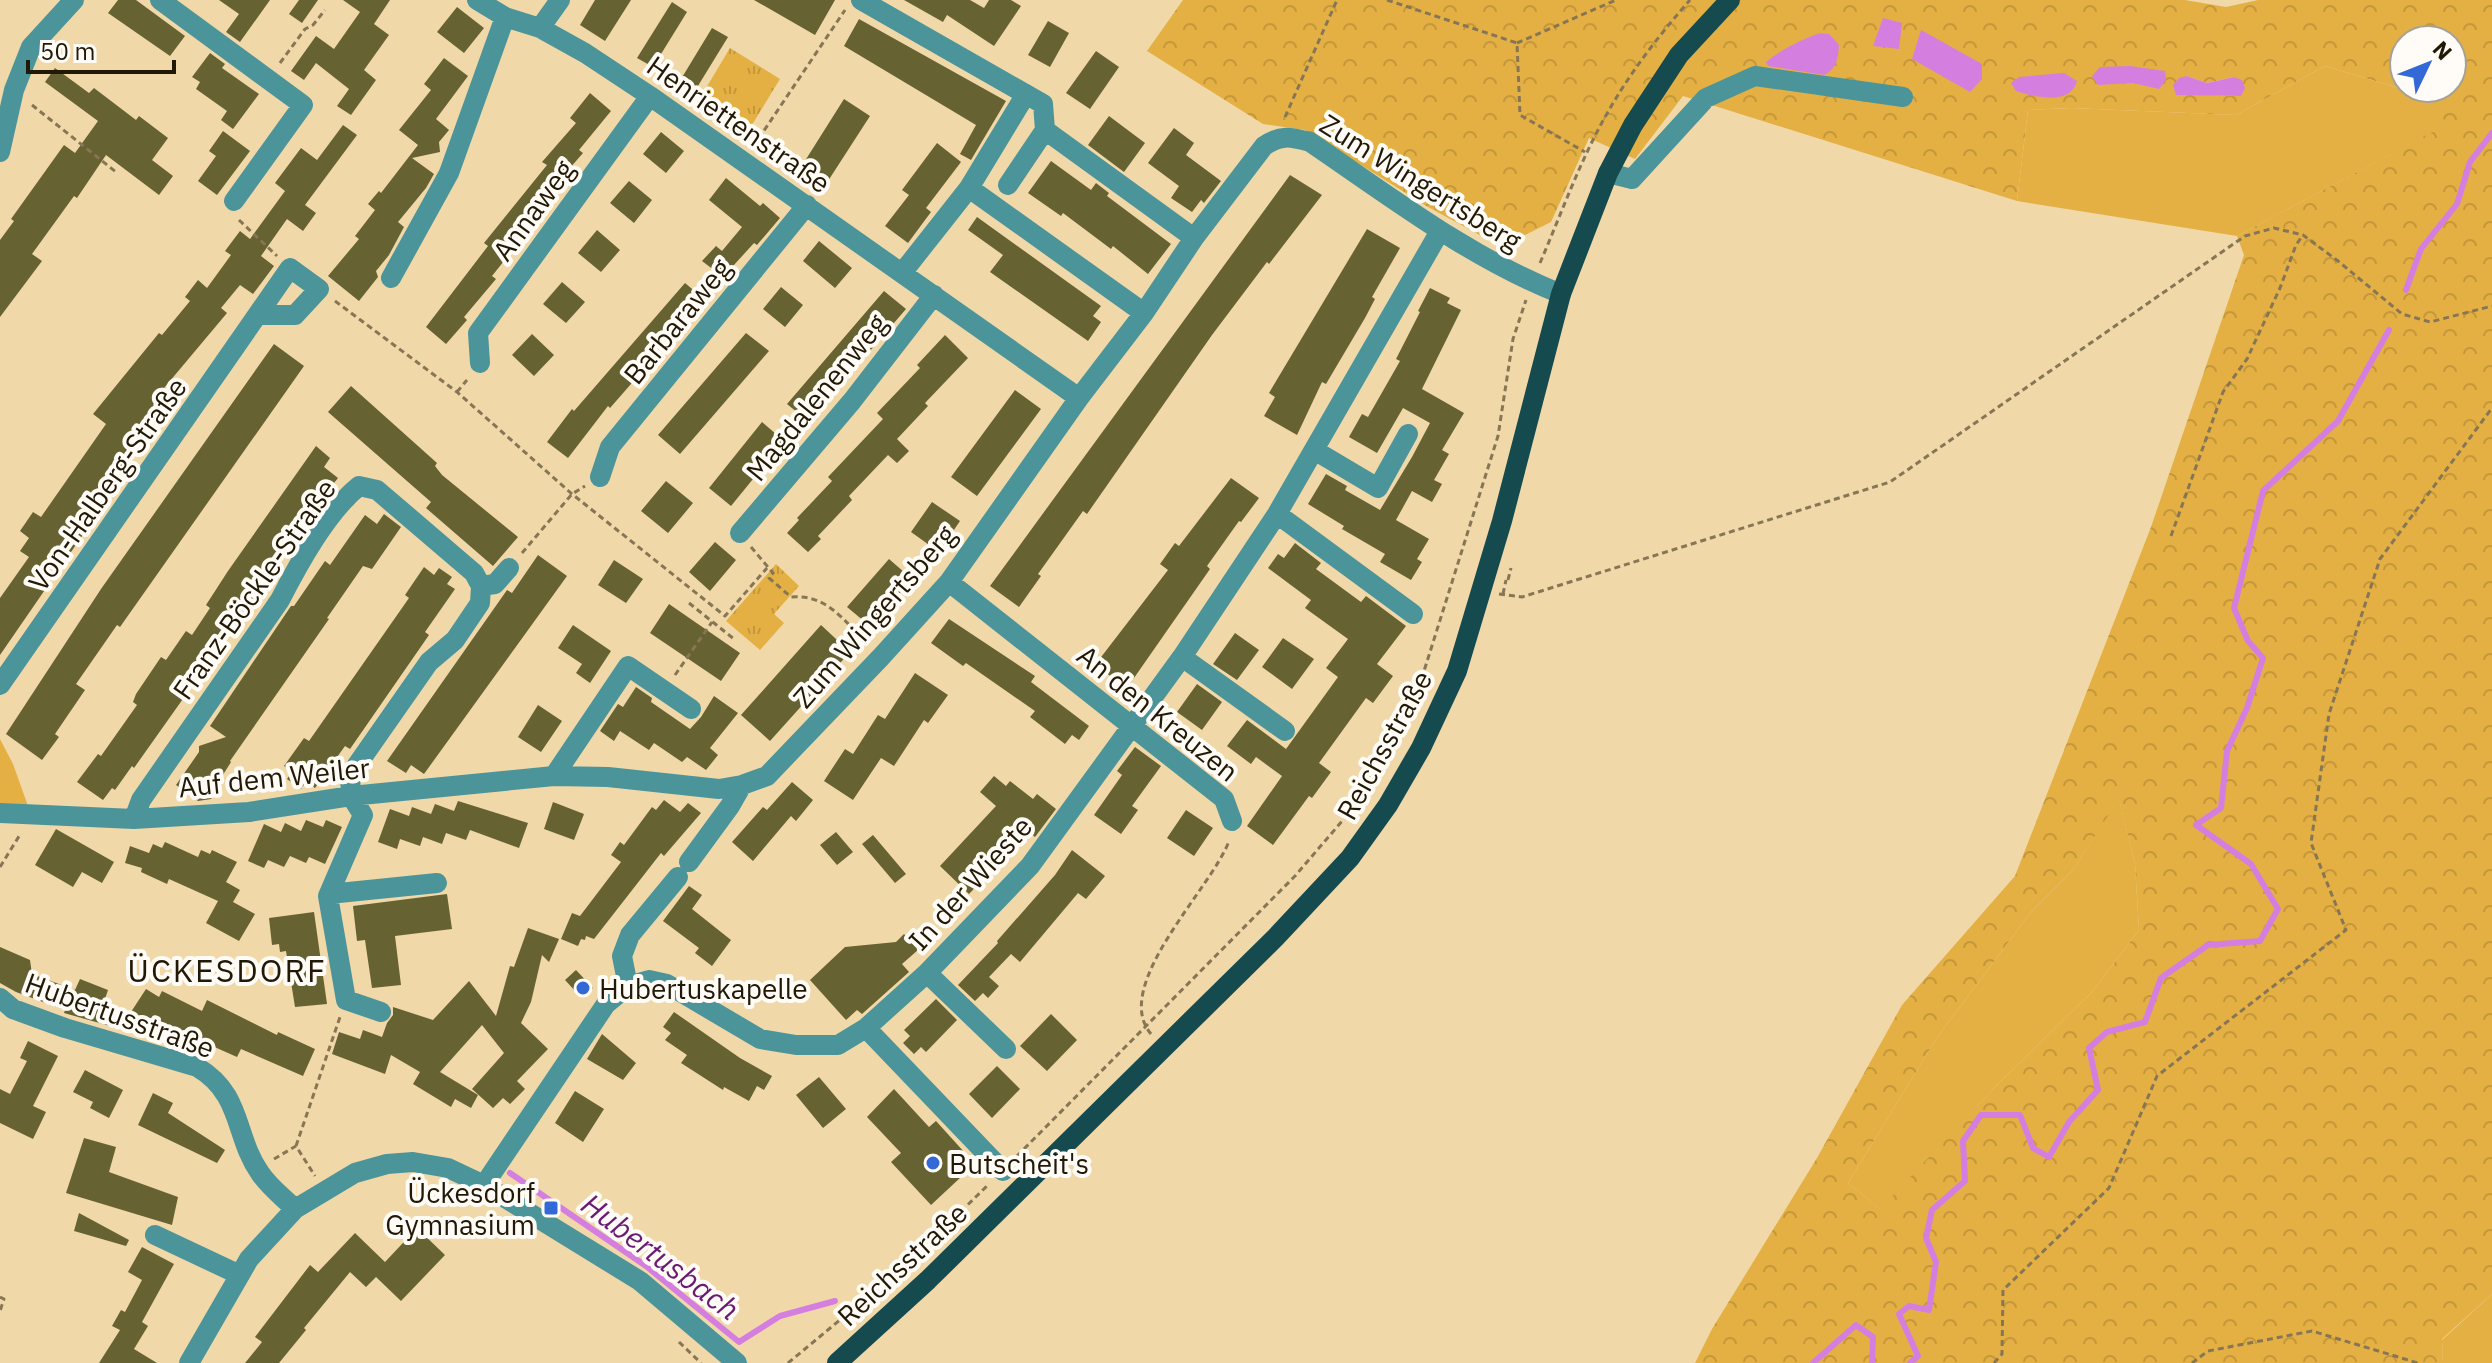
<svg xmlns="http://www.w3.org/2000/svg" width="2492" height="1363" font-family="'IBM Plex Sans',sans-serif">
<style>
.green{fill:#e4b044}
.forest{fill:url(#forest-crowns);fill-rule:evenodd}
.park{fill:url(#park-tufts)}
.water{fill:#d47fdf}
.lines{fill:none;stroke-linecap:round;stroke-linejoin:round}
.stream{stroke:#d47fdf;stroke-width:6}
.building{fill:#676232}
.path{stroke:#867655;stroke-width:3;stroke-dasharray:6 4;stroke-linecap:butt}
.minor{stroke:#4b949a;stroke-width:20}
.major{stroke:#154b4f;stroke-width:20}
.poi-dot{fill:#3368d7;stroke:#fffcf7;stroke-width:3}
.labels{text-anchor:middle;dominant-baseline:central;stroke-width:8;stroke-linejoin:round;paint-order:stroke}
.street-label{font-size:28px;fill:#211806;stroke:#fffcf7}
.poi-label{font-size:28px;fill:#211806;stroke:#fffcf7;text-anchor:start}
.water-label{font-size:30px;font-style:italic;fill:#691b73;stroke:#fffcf7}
.quarter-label{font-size:32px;letter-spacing:2px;fill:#211806;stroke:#fffcf7}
</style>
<defs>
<pattern id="forest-crowns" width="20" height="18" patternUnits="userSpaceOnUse" patternTransform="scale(2)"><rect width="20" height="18" fill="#e4b044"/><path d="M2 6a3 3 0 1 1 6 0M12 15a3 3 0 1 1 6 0" fill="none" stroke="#c3973a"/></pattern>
<pattern id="park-tufts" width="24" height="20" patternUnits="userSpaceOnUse" patternTransform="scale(2)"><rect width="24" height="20" fill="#e4b044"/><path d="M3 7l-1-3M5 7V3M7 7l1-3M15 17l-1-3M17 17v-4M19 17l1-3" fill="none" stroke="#c3973a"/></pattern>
</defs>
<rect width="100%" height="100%" fill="#f1d8a9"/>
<!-- green -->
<path class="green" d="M2325 66 2402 89 2450 123 2237 236 2017 201 2028 110 2071 108 2236 115Z
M0 739 13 764 28 806 0 805Z
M2119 798 2135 864 2139 930 2092 992 1995 1087 1881 1210 1848 1183 1938 1036 2031 912 2072 871Z
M2492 1294V1363H2443L2442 1340Z"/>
<!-- forest -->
<path class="forest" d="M1183 0H2185L2226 7 2258 0H2492V1294L2442 1339 2443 1363H1695L1712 1329 1817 1158 1902 1005 2015 876 2151 527 2244 255 2237 236 2449 123 2402 89 2325 66 2236 115 2071 108 2028 110 2017 201 1683 96 1635 159 1589 138 1551 222 1517 239H1487L1428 207 1305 130 1263 124 1147 51ZM2404 40H2452V88H2404ZM2187 76 2207 83 2234 77 2241 96 2176 94ZM2119 799 2135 864 2139 930 2092 992 1995 1087 1880 1209 1848 1183 1938 1036 2031 912 2072 871Z"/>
<!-- park -->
<path class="park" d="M730 48 780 79 747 133 697 103Z
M776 564 799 586 774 614 784 623 760 650 726 621Z"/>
<!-- water -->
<path class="water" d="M1883 18 1902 23 1899 49 1873 46Z
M1921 30 1982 64V79L1970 92 1912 59Z
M1820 33 1829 34 1839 45C1838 58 1837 69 1824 75L1768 66 1766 62C1782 49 1800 40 1820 33Z
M2130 66 2165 71 2166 80 2159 89 2133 83 2098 85 2092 76 2100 67Z
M2064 73 2077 81C2071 106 2035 97 2016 91L2011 83 2019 77Z
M2187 76 2207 83 2234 77 2242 80 2245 88 2241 96 2176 95 2173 85 2179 78Z"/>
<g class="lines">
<!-- stream -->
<path class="stream" d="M2406 290 2421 249 2457 204 2470 162 2492 133
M510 1173 646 1266 739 1342 780 1316 835 1301
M1813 1363 1856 1325 1873 1337 1872 1363
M1910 1363 1918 1356 1899 1314 1909 1306 1929 1310 1936 1262 1926 1238 1932 1210 1965 1181 1963 1141 1981 1115H2020L2033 1148 2049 1157 2069 1122 2098 1090 2089 1048 2107 1032 2145 1022 2161 978 2208 945 2260 941 2278 909 2251 864 2196 825 2221 808 2227 751 2247 708 2263 658 2248 641 2234 608 2263 491 2338 421 2389 330"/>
</g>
<!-- building -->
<path class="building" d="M118 0H136L185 36 170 56 108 13Z
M219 0H270L240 42 226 32 239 14Z
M299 0H318L302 23 289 14Z
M343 0H390L374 24 389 35 364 70 376 80 351 115 337 106 349 89 316 63 304 80 291 71 316 36 334 49 360 12Z
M595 0H631L605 41 580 25Z
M754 0H835L815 35Z
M904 0H970L984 8 989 0H1011L1021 6 994 46 947 15 943 22Z
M672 2 687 12 653 67 637 58Z
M457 7 484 28 464 53 437 32Z
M859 19 1006 101 971 160 960 154 976 125 844 46Z
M1048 21 1069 33 1050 67 1028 55Z
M712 28 728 37 693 94 678 84Z
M1096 51 1119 67 1090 109 1066 93Z
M210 53 225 64 222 68 259 94 233 129 221 120 227 111 196 89 200 82 192 77Z
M444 58 468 76 436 119 449 130 439 142 440 152 412 158 434 174 426 188 398 222 404 227 389 255 376 271 378 277 359 301 328 276 359 239 355 236 375 210 368 204 379 191 381 193 418 145 399 130 431 90 424 84Z
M55 68 89 93 94 88 136 120 139 116 168 138 152 160 173 176 159 195 106 155 77 198 74 196 32 254 42 261 0 317V240L14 221 11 219 64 145 75 153 98 121 45 82Z
M590 93 611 111 579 150 583 153 550 191 556 196 492 276 496 279 464 317 467 320 446 344 426 327 488 246 484 243 547 165 542 162 576 123 570 118Z
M844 99 870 116 828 181 803 164Z
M1109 116 1145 143 1124 172 1088 145Z
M343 125 357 135 305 205 316 213 303 231 287 219 261 256 274 266 253 294 240 285 221 308 227 313 154 400 162 407 121 458 131 465 0 655V598L29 557 20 551 29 538 20 531 33 512 41 517 106 424 93 414 159 333 162 335 190 301 185 297 198 280 207 288 231 255 225 251 240 231 250 239 285 191 275 183 301 148 317 160Z
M1174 128 1194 143 1186 155 1221 181 1204 203 1201 200 1192 212 1171 198 1179 186 1148 163Z
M223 131 250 151 217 195 198 181 216 156 209 151Z
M661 132 684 151 666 173 643 154Z
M937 143 961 162 926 208 931 212 908 243 885 226 909 195 902 190Z
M1051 161 1091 190 1096 183 1109 193 1107 196 1171 244 1148 274 1113 246 1111 249 1063 213 1061 216 1028 193Z
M1290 175 1322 195 1269 264 1267 262 1212 335 1087 514 1083 511 1038 574 1041 576 1019 607 990 586Z
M726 178 760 206 763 203 780 218 757 245 754 243 723 277 702 261 716 246 722 251 742 227 709 200Z
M629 181 652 200 634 223 610 203Z
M977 217 1101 306 1093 316 1101 322 1088 341 990 272 1003 255 968 230Z
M1367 229 1400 248 1372 297 1375 299 1365 318 1326 384 1322 382 1297 435 1264 416 1275 397 1269 393Z
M597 230 620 250 601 272 578 253Z
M819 241 852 268 835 288 803 261Z
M562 282 585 302 566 323 543 304Z
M685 283 703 298 700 302 701 304 610 408 608 406 568 458 547 442 572 409 574 411Z
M781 287 803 305 785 327 763 309Z
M1430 288 1450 298 1447 303 1461 310 1422 389 1464 413 1442 450 1449 454 1434 480 1442 484 1432 502 1412 491 1396 520 1429 539 1417 559 1422 562 1411 580 1380 562 1385 554 1342 529 1344 526 1308 504 1326 474 1347 486 1345 490 1380 510 1412 457 1430 423 1403 408 1377 453 1349 437 1362 414 1368 417 1400 361 1396 359 1420 312 1418 311Z
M884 291 906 309 809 422 787 404Z
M746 333 769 351 680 454 658 435Z
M532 334 554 355 534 376 512 355Z
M945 335 968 358 925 403 928 406 897 439 909 451 897 463 888 455 849 496 852 500 818 536 821 539 808 552 787 533 799 520 797 518 832 481 828 477 883 419 877 413 920 368 917 365Z
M274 344 304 366 120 627 117 625 76 684 85 690 55 734 59 737 42 760 6 734 101 589Z
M351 386 437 463 435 466 442 475 518 537 493 566 426 508 431 502 328 412Z
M1015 390 1041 409 977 496 951 477Z
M762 422 784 441 731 506 709 488Z
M316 446 330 458 324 467 338 478 307 517 308 525 293 542V549L287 550 210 660 200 662 202 672 134 768 132 766 115 790 112 788 103 800 77 782 98 754 101 756 137 705 133 702 136 694 161 657 166 660 186 631 192 635 210 608 206 605 228 571Z
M1231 478 1259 498 1241 522 1239 521 1207 566 1210 569 1127 688 1095 665 1168 570 1160 564 1175 543 1179 546Z
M666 481 693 503 668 533 641 511Z
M932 502 960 521 939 552 911 532Z
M384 514 401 527 372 569 363 566 327 618 329 619 230 761 231 762 221 778 224 781 211 799 198 801 176 785 199 752V746L226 737 210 726 291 606H294L325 561 330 565 365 515 377 524Z
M715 542 736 560 710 591 689 572Z
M1295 543 1321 563 1316 569 1361 602 1366 596 1406 626 1377 664 1393 676 1373 703 1366 698 1319 763 1331 772 1312 798 1309 796 1273 845 1247 826 1282 776 1256 757 1251 764 1227 746 1247 720 1286 749 1338 677 1326 668 1348 639 1305 608 1311 600 1268 568 1278 554 1284 558Z
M538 555 567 576 424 774 411 765 406 773 387 761 507 590 512 593Z
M889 559 912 579 871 627 847 607Z
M614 560 643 579 626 603 598 585Z
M424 567 434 575 439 568 452 577 447 584 455 589 425 632 429 635 350 749 345 746 315 788 306 782 301 789 287 779 292 772 284 766 304 738 309 741 409 598 405 595Z
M669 604 740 653 721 681 650 633Z
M949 619 1035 676 1031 682 1089 726 1079 740 1072 735 1065 744 1030 717 1035 711 966 663 963 666 931 643Z
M573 625 611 651 590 683 576 673 582 664 558 648Z
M821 625 850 652 770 741 741 715Z
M1235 633 1259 650 1237 680 1213 664Z
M1283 638 1314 659 1292 689 1262 667Z
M915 673 948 695 928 723 924 720 894 766 881 758 853 800 824 781 845 749 853 754 878 715 885 719Z
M1197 684 1222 702 1202 730 1177 712Z
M636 687 652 698 651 702 690 729 701 717 714 696 738 713 710 748 718 755 706 770 687 757 682 762 654 743 649 750 620 731 614 741 600 731 618 704 623 707Z
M538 705 562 721 541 752 518 737Z
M1135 747 1161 766 1132 806 1138 810 1121 834 1094 815 1122 775 1117 771Z
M994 776 1006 786 1010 781 1033 799 1037 794 1056 809 1035 837 1028 831 969 894 940 866 996 806 980 792Z
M792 782 813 800 796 821 791 816 753 861 732 842 763 807 767 810Z
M664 800 680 812 688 803 701 813 664 856 661 853 594 939 586 936 585 940 581 939 578 946 561 939 572 913 580 916 621 862 611 855 620 842 624 845 652 807 656 810Z
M458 801 528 823 519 848 470 830 466 840 446 833 442 844 423 837 420 846 400 839 397 849 378 842 390 809 409 816 412 807 431 814 435 804 454 811Z
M553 802 584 814 574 840 544 829Z
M1186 810 1213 828 1194 856 1167 838Z
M306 820 323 827 326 820 342 827 325 864 309 857 306 863 290 856 284 867 268 860 264 868 248 861 264 824 281 832 285 823 301 831Z
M56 829 114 862 102 883 82 872 73 887 35 865Z
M836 832 853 852 837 865 820 845Z
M873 835 906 874 895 883 862 844Z
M165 842 198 857 201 850 210 854 212 850 237 862 226 882 240 890 233 902 255 914 239 941 206 923 218 901 169 879 167 884 141 872 142 868 125 863 130 846 149 853 153 844 162 848Z
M1072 850 1105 876 1086 899 1078 893 1020 962 1011 954 989 977 999 986 988 998 983 993 975 1001 958 985 998 943 997 941 1055 875Z
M689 886 702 895 692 909 731 940 712 966 695 953 699 948 663 921Z
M447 894 452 929 395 936 401 985 372 988 365 940 357 941 353 906Z
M314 912 327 1004 295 1007 286 951 280 952 279 944 272 945 269 918Z
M528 928 559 939 549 962 542 955 531 1002 521 1023 548 1049 517 1081 525 1089 510 1104 503 1098 493 1108 472 1089 504 1053 482 1025 440 1072 478 1095 471 1108 455 1099 451 1107 413 1084 420 1072 391 1055 385 1074 332 1054 339 1032 360 1039 363 1030 382 1037 387 1023 393 1015V1007L433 1020 469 981 496 1016 510 966 514 967Z
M904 934 918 950 902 964 909 972 862 1014 857 1010 846 1020 810 980 845 947 896 942Z
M0 947 30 960 32 974 75 990 80 979 108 990 102 1008 165 1028 131 1012 146 989 159 997 162 991 202 1011 207 1000 277 1035 278 1032 315 1049 303 1076 241 1049 237 1057 174 1029 172 1032 166 1029 163 1041 64 1013 65 1010 16 992 0 983Z
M576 970 593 988 584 997 577 993 565 980Z
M936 999 957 1020 926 1052 921 1047 914 1054 903 1043 910 1036 904 1030Z
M674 1012 740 1058 772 1076 764 1090 757 1086 749 1101 724 1087 723 1090 681 1063 687 1055 665 1040 671 1033 663 1027Z
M1051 1014 1077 1040 1047 1071 1020 1046Z
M602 1034 636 1063 623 1080 587 1059Z
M28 1041 58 1056 33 1106 46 1112 33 1139 0 1123V1089L10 1094 27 1061 20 1058Z
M997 1066 1020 1089 992 1118 969 1094Z
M85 1070 123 1090 109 1118 90 1108 93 1102 73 1092Z
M819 1077 846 1109 823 1128 796 1095Z
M894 1089 929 1127 936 1121 975 1164 931 1205 891 1162 901 1153 867 1117Z
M575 1091 604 1109 583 1142 555 1123Z
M153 1093 173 1103 168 1113 225 1150 217 1163 138 1125Z
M84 1138 116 1147 109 1172 178 1197 172 1225 66 1193Z
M79 1213 129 1240 126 1246 74 1231Z
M417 1228 445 1255 401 1301 376 1277 366 1287 350 1272 304 1328 306 1330 279 1363H245L262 1342 255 1337 310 1265 318 1272 355 1233 385 1262Z
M142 1247 174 1264 142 1322 148 1326 134 1349 157 1363H99L120 1330 112 1326 121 1310 125 1312 142 1280 128 1272Z"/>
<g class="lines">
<!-- path -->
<path class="path" d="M1387 0 1517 43 1520 115 1585 152
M1517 43 1616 0
M280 63 305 29 313 25 325 10
M32 105 116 172
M1285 117 1337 0
M753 147 845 10
M239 220 277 256
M1540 263C1562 212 1581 158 1609 110 1632 70 1660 34 1690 0
M335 301 457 392 572 494 725 616 767 568
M457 392 467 380
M2171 536 2223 392 2247 359 2280 288 2296 245 2303 235
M751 547 773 573 769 578 791 597C827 594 843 620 867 643
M522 553 572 494 585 486
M1508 580 1511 568
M1499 594 1522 597 1890 482 2245 236 2274 228 2303 235 2338 261 2402 314 2430 322 2492 306
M1503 594 1506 580
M689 603 734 639
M675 675 712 622
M0 867 21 833
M1151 1034C1110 986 1212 888 1229 841
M296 1146 340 1017
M1017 1156 1295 876 1349 813 1419 687 1498 436 1513 339 1526 300
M274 1159 296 1146 315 1176
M0 1297 4 1299 0 1311
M679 1342 701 1363
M788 1363 905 1266 989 1184
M1994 1363 2002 1354 2003 1290 2109 1188 2157 1076 2346 930 2311 843 2329 714 2380 559 2492 408
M2192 1363 2208 1351 2312 1331 2418 1363"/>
<!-- minor -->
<path class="minor" d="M160 0 303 105 234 201
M477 0 505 17 540 28 585 53 650 96 1079 398
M861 0 1043 104 1045 130 1194 238
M540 28 560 0
M0 152 14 90 31 47 74 0
M1608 173 1632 179 1706 98 1755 76 1903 97
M1008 185 1045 130
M969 188 1144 313
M902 273 969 188 1026 94
M391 278 449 173 505 17
M480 363 478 333 650 96
M1314 450 1378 488 1408 434
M600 477 610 447 807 205
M1277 514 1413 614
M740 533 852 401 934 295
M949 582 1224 799 1232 821
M1182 657 1285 731
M0 685 290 268 319 289 295 315H260
M554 776 628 666 691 709
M0 813 134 819 249 812 351 796 554 776 608 777 719 789 742 785 767 776 881 657 949 582 1079 398 1144 313 1194 238 1264 146C1281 134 1291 137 1310 142 1391 197 1470 258 1561 294
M134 819 141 800 280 600C299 563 327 512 359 486L377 490 474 573 481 586
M689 862 730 806 742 785
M329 894 437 883
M927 973 1006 1049
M628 986 622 956 630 935 678 877
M0 998 13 1009 65 1028 197 1067C243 1094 234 1136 260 1173 269 1187 284 1198 295 1209
M381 1012 346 1000 328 896 363 815 351 796 350 775 429 662 455 640 480 603 481 586 495 584 509 568
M866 1028 927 973 1030 866 1182 657 1277 514 1440 231
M484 1185 606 1004 628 986 649 980 667 984 760 1039 796 1045H838L866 1028 1003 1171
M155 1235 240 1275
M189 1363 249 1259 295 1209 355 1173 387 1164 413 1162 448 1168 484 1185 640 1281 737 1363"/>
<!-- major -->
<path class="major" d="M837 1363 928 1280 1276 937 1350 858 1388 805 1421 748 1457 671 1502 521 1561 294 1608 173 1633 125 1679 55 1730 0"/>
</g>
<!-- markers -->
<g class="poi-dot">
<circle cx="583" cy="988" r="8"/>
<circle cx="933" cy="1163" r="8"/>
<rect x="543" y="1200" width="16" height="16" rx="4"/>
</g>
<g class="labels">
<!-- street labels -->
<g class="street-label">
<text transform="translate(739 124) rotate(35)">Henriettenstraße</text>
<text transform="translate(1421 182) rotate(32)">Zum Wingertsberg</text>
<text transform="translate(533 210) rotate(-54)">Annaweg</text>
<text transform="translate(677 321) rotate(-51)">Barbaraweg</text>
<text transform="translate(816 397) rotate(-51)">Magdalenenweg</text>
<text transform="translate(107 484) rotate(-55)">Von-Halberg-Straße</text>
<text transform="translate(254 589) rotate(-55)">Franz-Böckle-Straße</text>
<text transform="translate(874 616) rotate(-49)">Zum Wingertsberg</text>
<text transform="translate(1158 713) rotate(39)">An den Kreuzen</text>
<text transform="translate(1384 745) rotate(-61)">Reichsstraße</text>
<text transform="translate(274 777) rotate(-6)">Auf dem Weiler</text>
<text transform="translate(970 883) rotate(-48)">In der Wieste</text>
<text transform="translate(120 1015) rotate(20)">Hubertusstraße</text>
<text transform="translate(902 1264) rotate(-43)">Reichsstraße</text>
</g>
<!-- poi labels -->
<g class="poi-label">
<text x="599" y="988">Hubertuskapelle</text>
<text x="949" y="1163">Butscheit's</text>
<text x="535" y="1192" text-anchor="end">Ückesdorf<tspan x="535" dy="32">Gymnasium</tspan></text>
</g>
<!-- water labels -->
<g class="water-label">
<text transform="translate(661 1256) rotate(37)">Hubertusbach</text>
</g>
<!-- quarter labels -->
<g class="quarter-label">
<text x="227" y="970">ÜCKESDORF</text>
</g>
</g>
<!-- north arrow -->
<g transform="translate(2428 64) rotate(47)"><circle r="38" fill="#fffcf7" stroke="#a6a197" stroke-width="2"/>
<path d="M0-6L14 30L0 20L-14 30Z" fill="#3368d7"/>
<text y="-12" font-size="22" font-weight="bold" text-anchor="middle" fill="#211806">N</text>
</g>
<!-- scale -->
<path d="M28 60v12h146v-12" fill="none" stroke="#211806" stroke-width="4"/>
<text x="40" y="60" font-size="24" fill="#211806" stroke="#fffcf7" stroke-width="6" paint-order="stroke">50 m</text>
</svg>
